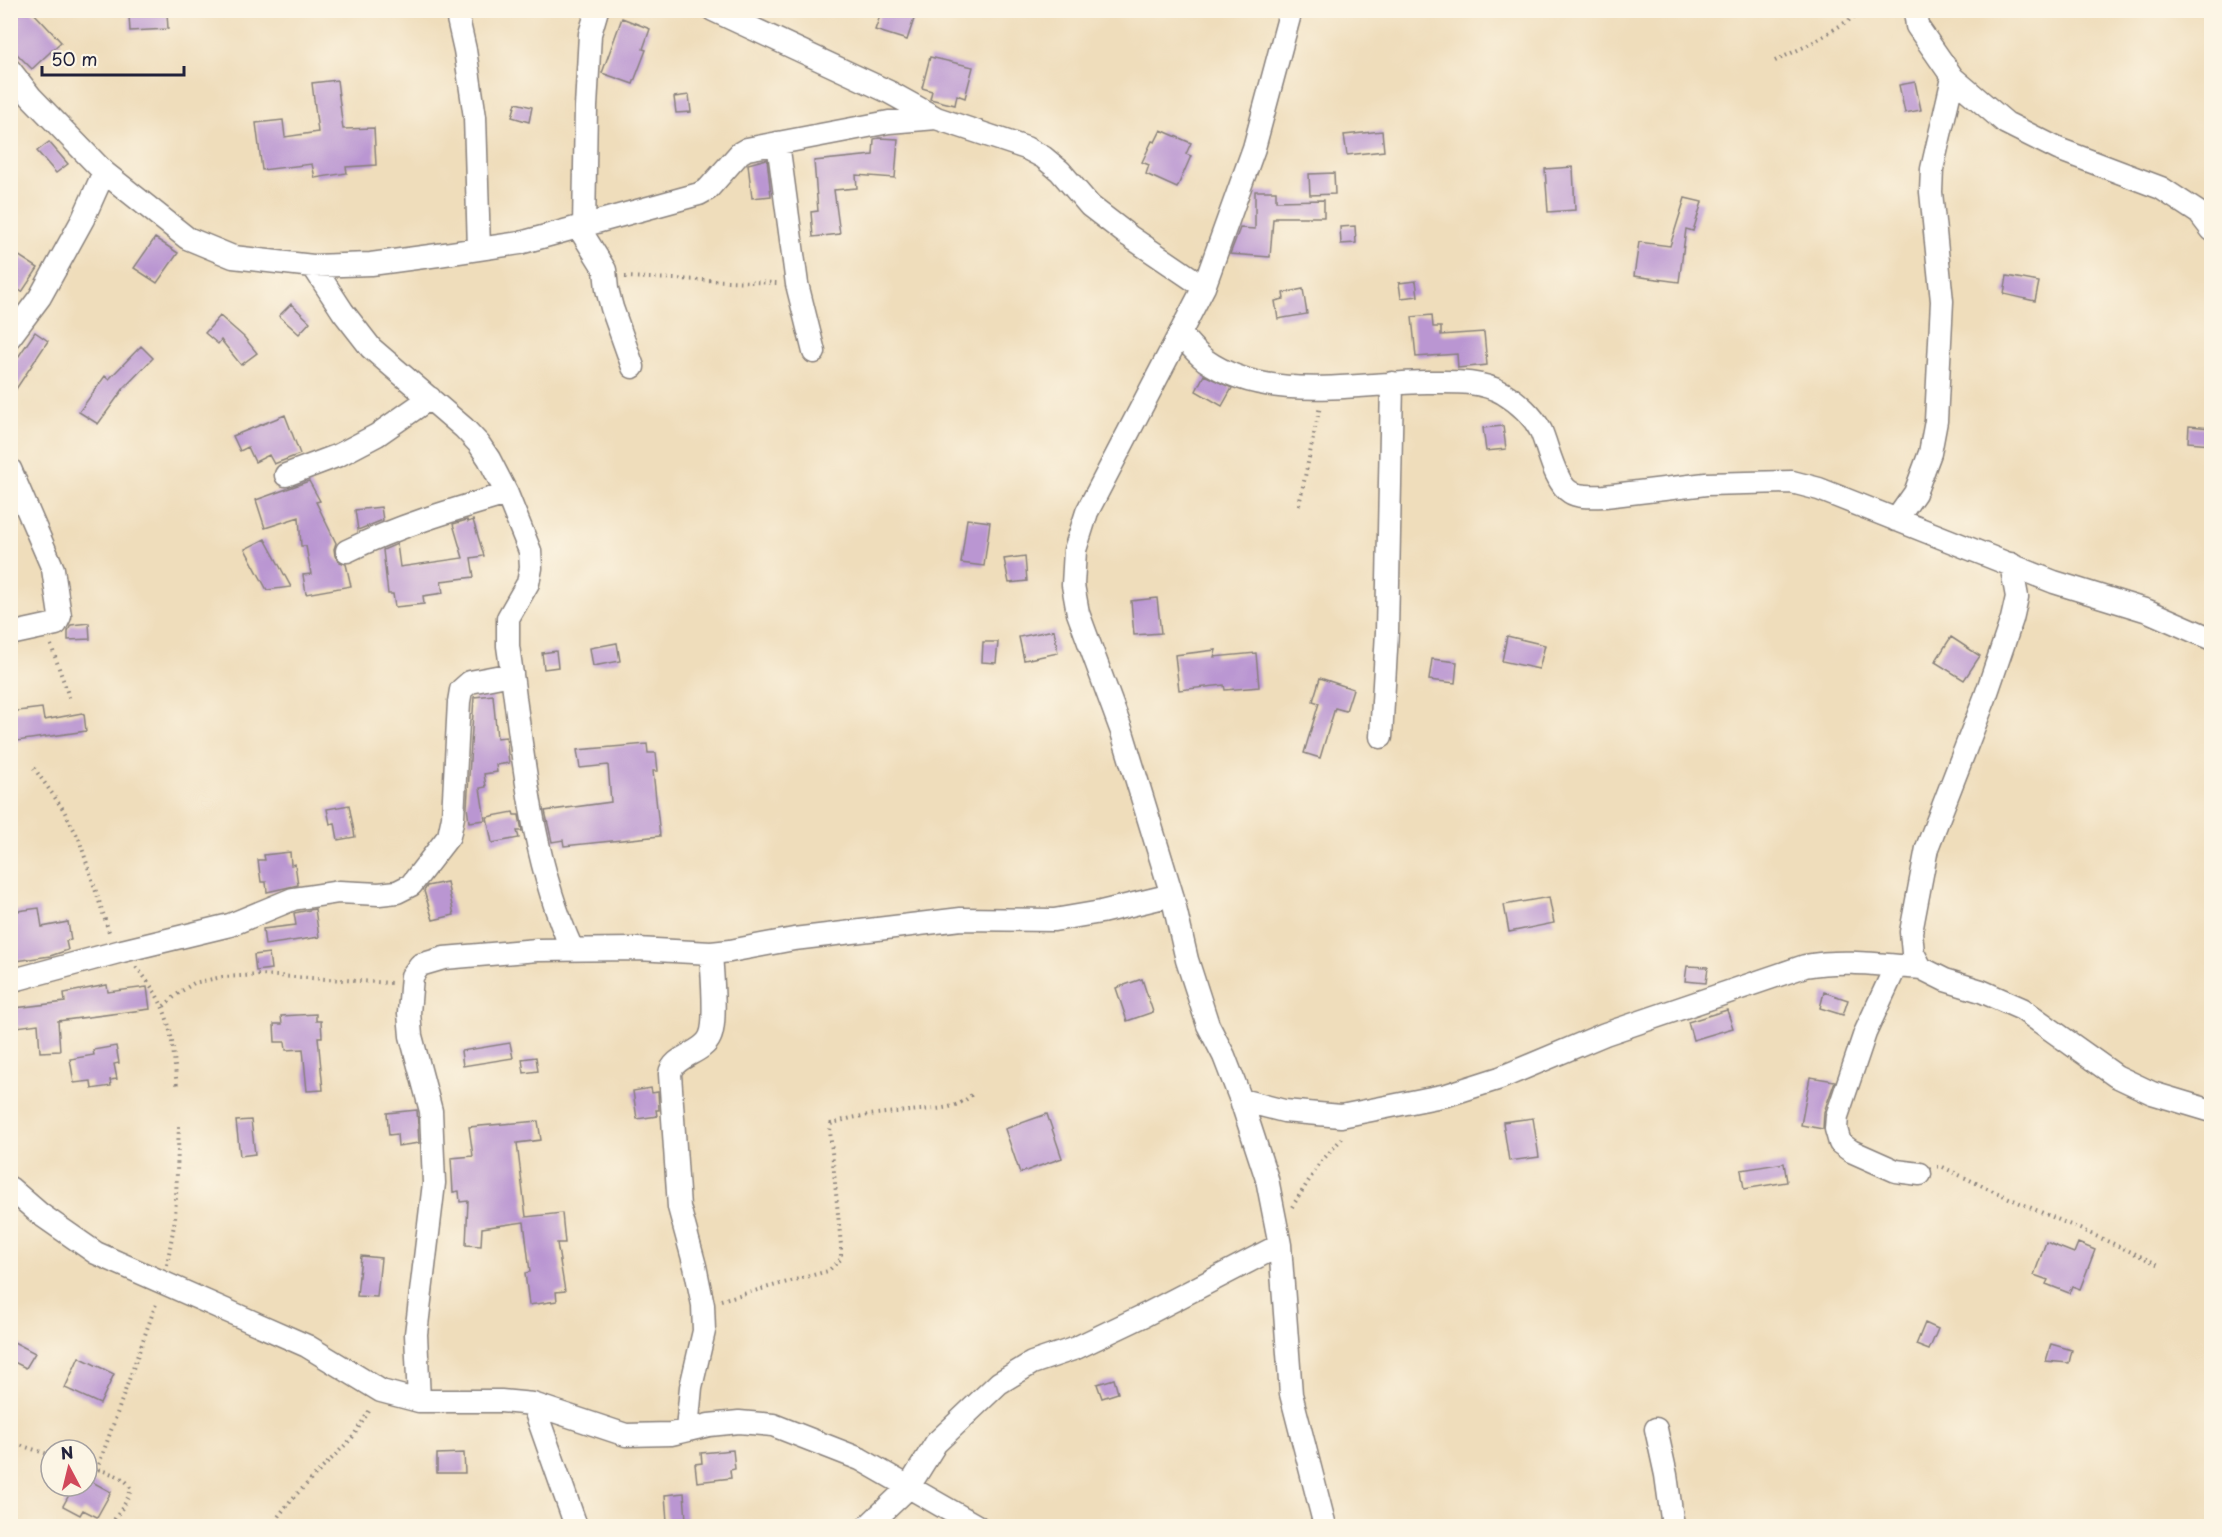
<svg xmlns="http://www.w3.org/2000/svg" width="2222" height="1537" font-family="'Playpen Sans',sans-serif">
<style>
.building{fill:#ba96d2}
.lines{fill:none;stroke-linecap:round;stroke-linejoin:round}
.minor-casing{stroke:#88807b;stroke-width:25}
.path{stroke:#88807b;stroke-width:4;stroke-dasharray:1.5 4.5;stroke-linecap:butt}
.minor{stroke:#fff;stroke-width:22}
</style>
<rect width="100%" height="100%" fill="#fcf5e5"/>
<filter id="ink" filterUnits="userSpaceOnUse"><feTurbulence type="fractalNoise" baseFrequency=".0167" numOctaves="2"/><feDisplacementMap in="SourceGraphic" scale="12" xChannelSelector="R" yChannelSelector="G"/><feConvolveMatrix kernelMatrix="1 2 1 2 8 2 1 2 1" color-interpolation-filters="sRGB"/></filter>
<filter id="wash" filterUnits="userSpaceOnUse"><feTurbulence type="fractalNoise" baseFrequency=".008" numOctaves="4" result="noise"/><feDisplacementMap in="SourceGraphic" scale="24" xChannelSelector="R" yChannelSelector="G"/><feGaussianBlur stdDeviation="1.35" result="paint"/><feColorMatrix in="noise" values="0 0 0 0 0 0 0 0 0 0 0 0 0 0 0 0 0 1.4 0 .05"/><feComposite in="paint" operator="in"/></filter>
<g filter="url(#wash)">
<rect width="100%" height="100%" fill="#efddbb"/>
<g id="blocks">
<!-- building -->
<path class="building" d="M10 10H31L61 42 32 69 10 47Z
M882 10H917L907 40 875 30Z
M167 13 168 29 130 31 129 15Z
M622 18 650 29 643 49 646 50 633 84 602 73Z
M930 57 973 67 965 98 957 95 955 105 930 99 932 91 922 88Z
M337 80 343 129 374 128 376 165 346 167 347 173 315 178 312 164 262 170 256 123 283 120 285 137 318 132 312 83Z
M1915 82 1921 110 1905 113 1899 85Z
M689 95 691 112 676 113 674 97Z
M516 103 532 107 529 122 512 117Z
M1161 130 1191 143 1186 154 1191 156 1177 188 1146 174 1149 165 1142 162 1152 141 1155 142Z
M1382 131 1384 151 1347 155 1344 135Z
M879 138 898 139 895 178 856 175 857 188 834 190 840 234 813 237 811 212 818 211 814 161 873 155 874 139Z
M49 142 68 164 56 173 37 151Z
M767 159 771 196 752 198 748 164Z
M1573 167 1575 210 1548 212 1545 169Z
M1334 173 1335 194 1310 195 1309 174Z
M1255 191H1276V201L1324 200V217H1276V219H1273L1270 257 1230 254 1240 228 1255 229Z
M1685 198 1702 202 1693 231 1686 229 1679 282 1634 276 1639 242 1670 246Z
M1355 226 1356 243 1341 244 1340 227Z
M155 238 178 253 157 283 134 268Z
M10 250 38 268 22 292 10 284Z
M2007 276 2039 282 2035 301 2004 294Z
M1416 281 1418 296 1401 298 1399 283Z
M1303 289 1307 314 1278 319 1275 301 1284 299 1283 293Z
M291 304 310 322 299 334 279 316Z
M1432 315 1433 327H1441V335L1484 332 1487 365 1458 368 1457 354 1416 357 1412 317Z
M220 316 244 337 257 353 241 365 221 340 218 344 205 333Z
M35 332 48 341 10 398V369Z
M141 346 153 358 124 388 98 424 79 412 105 376 109 379Z
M1204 375 1232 388 1222 406 1196 391Z
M285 415 300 454 274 464 269 455 255 462 248 447 240 451 233 436Z
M1503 426 1506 449 1486 451 1483 428Z
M2189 426 2211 428V444L2188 442Z
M309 481 320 501 316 502 336 543 334 549 335 556 340 562 346 564 351 586 306 594 303 575 311 574 306 546H301L299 517 265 528 256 500Z
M381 507 383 520 358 530 355 510Z
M967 519 990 522 984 566 961 563Z
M467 520 468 522 473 520 484 556 471 558 474 577 441 581 443 593 423 596 424 604 395 607 393 594H388L383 550 397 544 400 567 463 558 453 524Z
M265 539 291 587 267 590 245 549Z
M1025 556 1027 581 1009 583 1004 559Z
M1157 598 1161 633 1134 635 1131 601Z
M89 623 90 639 68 640V631L71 625Z
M1054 630 1058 653 1024 660 1019 637Z
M1507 636 1545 645 1539 669 1502 661Z
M1951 637 1980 656 1964 680 1935 662Z
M983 642H998L996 663 982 662Z
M617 643 620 661 593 666 590 648Z
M1216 650 1214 657 1256 653 1259 687 1225 690 1224 685 1179 690 1175 655Z
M556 651 558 667 544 669 542 653Z
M1432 659 1457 662 1455 683 1429 680Z
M1320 678 1353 689 1346 711 1335 708 1320 758 1304 753 1319 703 1313 701Z
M493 695 497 738 506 737 509 763 496 765 497 772 484 774 486 787 480 788 485 820 469 822 467 807 474 697Z
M42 708 44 720 82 713 84 714 86 731 10 742V712Z
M647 744 648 753H656L658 771H653L660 836 564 846 563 840 552 842 545 811 611 802 608 765 580 768 577 750Z
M349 805 355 837 338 840 335 823 330 824 327 809Z
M513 812 514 815H519L522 831H517L519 838 492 843 487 817Z
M290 852 291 865 295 864 298 885 267 892 266 882H261L258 860H265L264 855Z
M447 882 454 915 433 920 424 891 427 886Z
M1549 897 1554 923 1509 932 1504 905Z
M39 908 42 927 68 922 71 940 66 941 68 950 50 956 10 962V912Z
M315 909 319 937 265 945 263 929 296 925 294 913Z
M269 953 271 969 256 971 254 955Z
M1687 966 1708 967 1706 983 1685 981Z
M1142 979 1153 1012 1127 1021 1116 988Z
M107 985 108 992 147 987 150 1009 58 1021 60 1051 40 1052 38 1024 17 1027 15 1008 65 1002 64 993Z
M1824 992 1848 1000 1843 1015 1820 1008Z
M1727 1010 1733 1028 1693 1040 1688 1022Z
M316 1014V1021H321L322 1037H318L323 1090 307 1091 303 1049 286 1050 285 1042H275L274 1024H282L281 1016Z
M510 1043 513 1058 463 1066 461 1051Z
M116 1046 119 1063 114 1064 117 1079 110 1080 111 1086 92 1089 91 1081 74 1083 70 1059 94 1055 93 1050Z
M536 1057 538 1071 524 1073 522 1059Z
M1810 1077 1835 1081 1824 1112 1823 1129 1801 1125Z
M651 1088 652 1093 658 1092 659 1110H656L657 1116 637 1119 633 1091Z
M417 1110 419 1143 398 1146 397 1134 389 1135 387 1113Z
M1047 1114 1062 1158 1020 1173 1005 1129Z
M1533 1118 1539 1157 1509 1161 1503 1122Z
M251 1120 255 1154 240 1156 236 1121Z
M538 1121 541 1140 517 1143 526 1217 562 1213 565 1243H557L565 1291 556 1292 557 1301 529 1305 525 1273 530 1272 524 1222 482 1228 481 1246 466 1245 468 1201 460 1202 459 1191 453 1192 451 1158 473 1156 469 1127Z
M1784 1163 1787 1182 1744 1189 1741 1170Z
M2046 1242 2074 1253 2078 1243 2095 1250 2080 1289 2072 1286 2069 1293 2046 1284 2048 1280 2034 1275Z
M361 1256 381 1258 377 1297 357 1296Z
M1925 1323 1938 1329 1929 1350 1916 1345Z
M10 1340 35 1353 26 1368 10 1360Z
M2051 1344 2072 1350 2069 1363 2046 1361Z
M79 1357 114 1374 100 1404 65 1388Z
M1114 1379 1118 1393 1102 1398 1097 1384Z
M733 1450 735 1469 730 1470 731 1478 697 1482 695 1464 702 1463 701 1453Z
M464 1453 465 1473H437V1454Z
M87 1479 111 1492 97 1517 83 1510 80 1515 63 1506 74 1486H87Z
M684 1493 686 1520 667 1522 665 1495Z"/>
</g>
</g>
<g filter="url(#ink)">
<use href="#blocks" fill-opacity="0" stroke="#88807b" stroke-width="1.5"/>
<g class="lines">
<defs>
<path id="minor" d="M456 10 465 50 475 117 479 249
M713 10 889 92 936 118 1026 148 1043 157 1060 171 1090 206 1129 236 1204 287
M1291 10 1254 148 1204 287 1087 512 1075 550 1073 585 1078 613 1122 732 1172 895 1187 960 1208 1025 1224 1056 1241 1100 1267 1179 1280 1245 1291 1394 1325 1526
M1915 10 1917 26 1953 78 2006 123 2058 149 2161 188 2199 213 2212 230
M10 70 31 97 104 172 187 238 233 257 313 266 371 264 438 255 520 243 699 194 708 189 740 153 747 149 889 122 936 118
M778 143 797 284 814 352
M584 227 586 107 590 34 597 10
M579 228 605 270 607 289 612 308 633 367
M313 266 343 312 371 348 464 428 479 444 489 459 507 494 530 551 531 568 528 583 508 618V646C523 748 529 854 572 949
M1180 334C1188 343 1196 353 1205 360 1267 404 1357 383 1427 382 1452 382 1480 380 1503 393 1518 402 1533 416 1541 431 1548 447 1555 483 1570 492 1579 498 1594 496 1605 496L1706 484 1792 482 1819 489 2054 582 2148 611 2212 639
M10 337 40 297 83 219 104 172
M10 469 53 569 60 616 56 624 10 634
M286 475 339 455 377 435 430 398
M1896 520 1915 493 1930 453 1936 421 1942 301 1931 192 1932 169 1953 78
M347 551C398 526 452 510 507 494
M2011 564 2017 597 2012 619 1985 698 1927 848 1911 932 1913 953 1921 968 1945 980 1981 991 2022 1009 2116 1076 2152 1093 2212 1111
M1381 737 1387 632 1392 383
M1896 966 1865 1033 1837 1116 1836 1129 1840 1143 1851 1151 1896 1171 1920 1174
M10 981 122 951 230 925 293 899 339 892 379 894 397 892 411 885 449 836 453 817 459 702 461 690 470 682 512 674
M1241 1100 1284 1111 1341 1116 1447 1095 1500 1078 1605 1034 1805 966C1844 959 1882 965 1921 968
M10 1188 40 1214 96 1253 307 1346 381 1391 419 1401H501L533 1404 626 1435 671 1434 709 1425 739 1422 773 1425 860 1459 977 1526
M419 1401 416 1334 434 1183 431 1111 411 1036 409 1013 412 976 420 965 444 958 537 950 637 949 711 953 730 951 794 939 961 919 1054 920 1101 912 1172 895
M533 1404 576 1526
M1656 1429 1666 1475 1673 1526
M687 1430 691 1387 704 1331 703 1305 695 1266 679 1207 670 1074C672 1056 703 1054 710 1037 717 1023 712 971 711 953
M868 1526 908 1488 936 1443 999 1383 1032 1363 1076 1348 1145 1315 1280 1245"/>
</defs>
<!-- minor casing -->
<use href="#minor" class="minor-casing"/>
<!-- path -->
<path class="path" d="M1775 61 1812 43 1854 17 1859 10
M625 277 777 283
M1299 505 1320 406
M51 645 70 700
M34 768 63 809 79 839 110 935
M136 967C172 1008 172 1036 177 1088
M164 1006 180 992 194 983 222 977 261 975 392 983
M1937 1167H1943C2015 1203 2089 1231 2161 1266
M1292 1207 1320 1163 1344 1136
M167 1265 175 1219 179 1126
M721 1300 828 1271 841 1259V1245L830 1131 831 1124C855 1115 884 1113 910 1111 934 1108 957 1112 974 1092
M10 1442 51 1455
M87 1466C98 1470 133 1476 130 1492 128 1501 115 1518 110 1526
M97 1470 157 1301
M271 1526 291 1500 352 1438 371 1408"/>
<!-- minor -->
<use href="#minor" class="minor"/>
</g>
</g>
<!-- margin -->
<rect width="2222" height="1537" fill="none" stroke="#fcf5e5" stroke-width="36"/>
<!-- north arrow -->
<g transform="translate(69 1468) rotate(353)"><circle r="28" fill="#fcf5e5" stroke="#a5a1a1" stroke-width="1.5"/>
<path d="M0-4.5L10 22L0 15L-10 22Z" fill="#d1495b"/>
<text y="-9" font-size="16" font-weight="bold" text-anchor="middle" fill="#22223b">N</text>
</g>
<!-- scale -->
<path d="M42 66v9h142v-9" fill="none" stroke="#22223b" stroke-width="3"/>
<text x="51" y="66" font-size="18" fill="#22223b" stroke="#fcf5e5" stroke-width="4.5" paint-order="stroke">50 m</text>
</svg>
